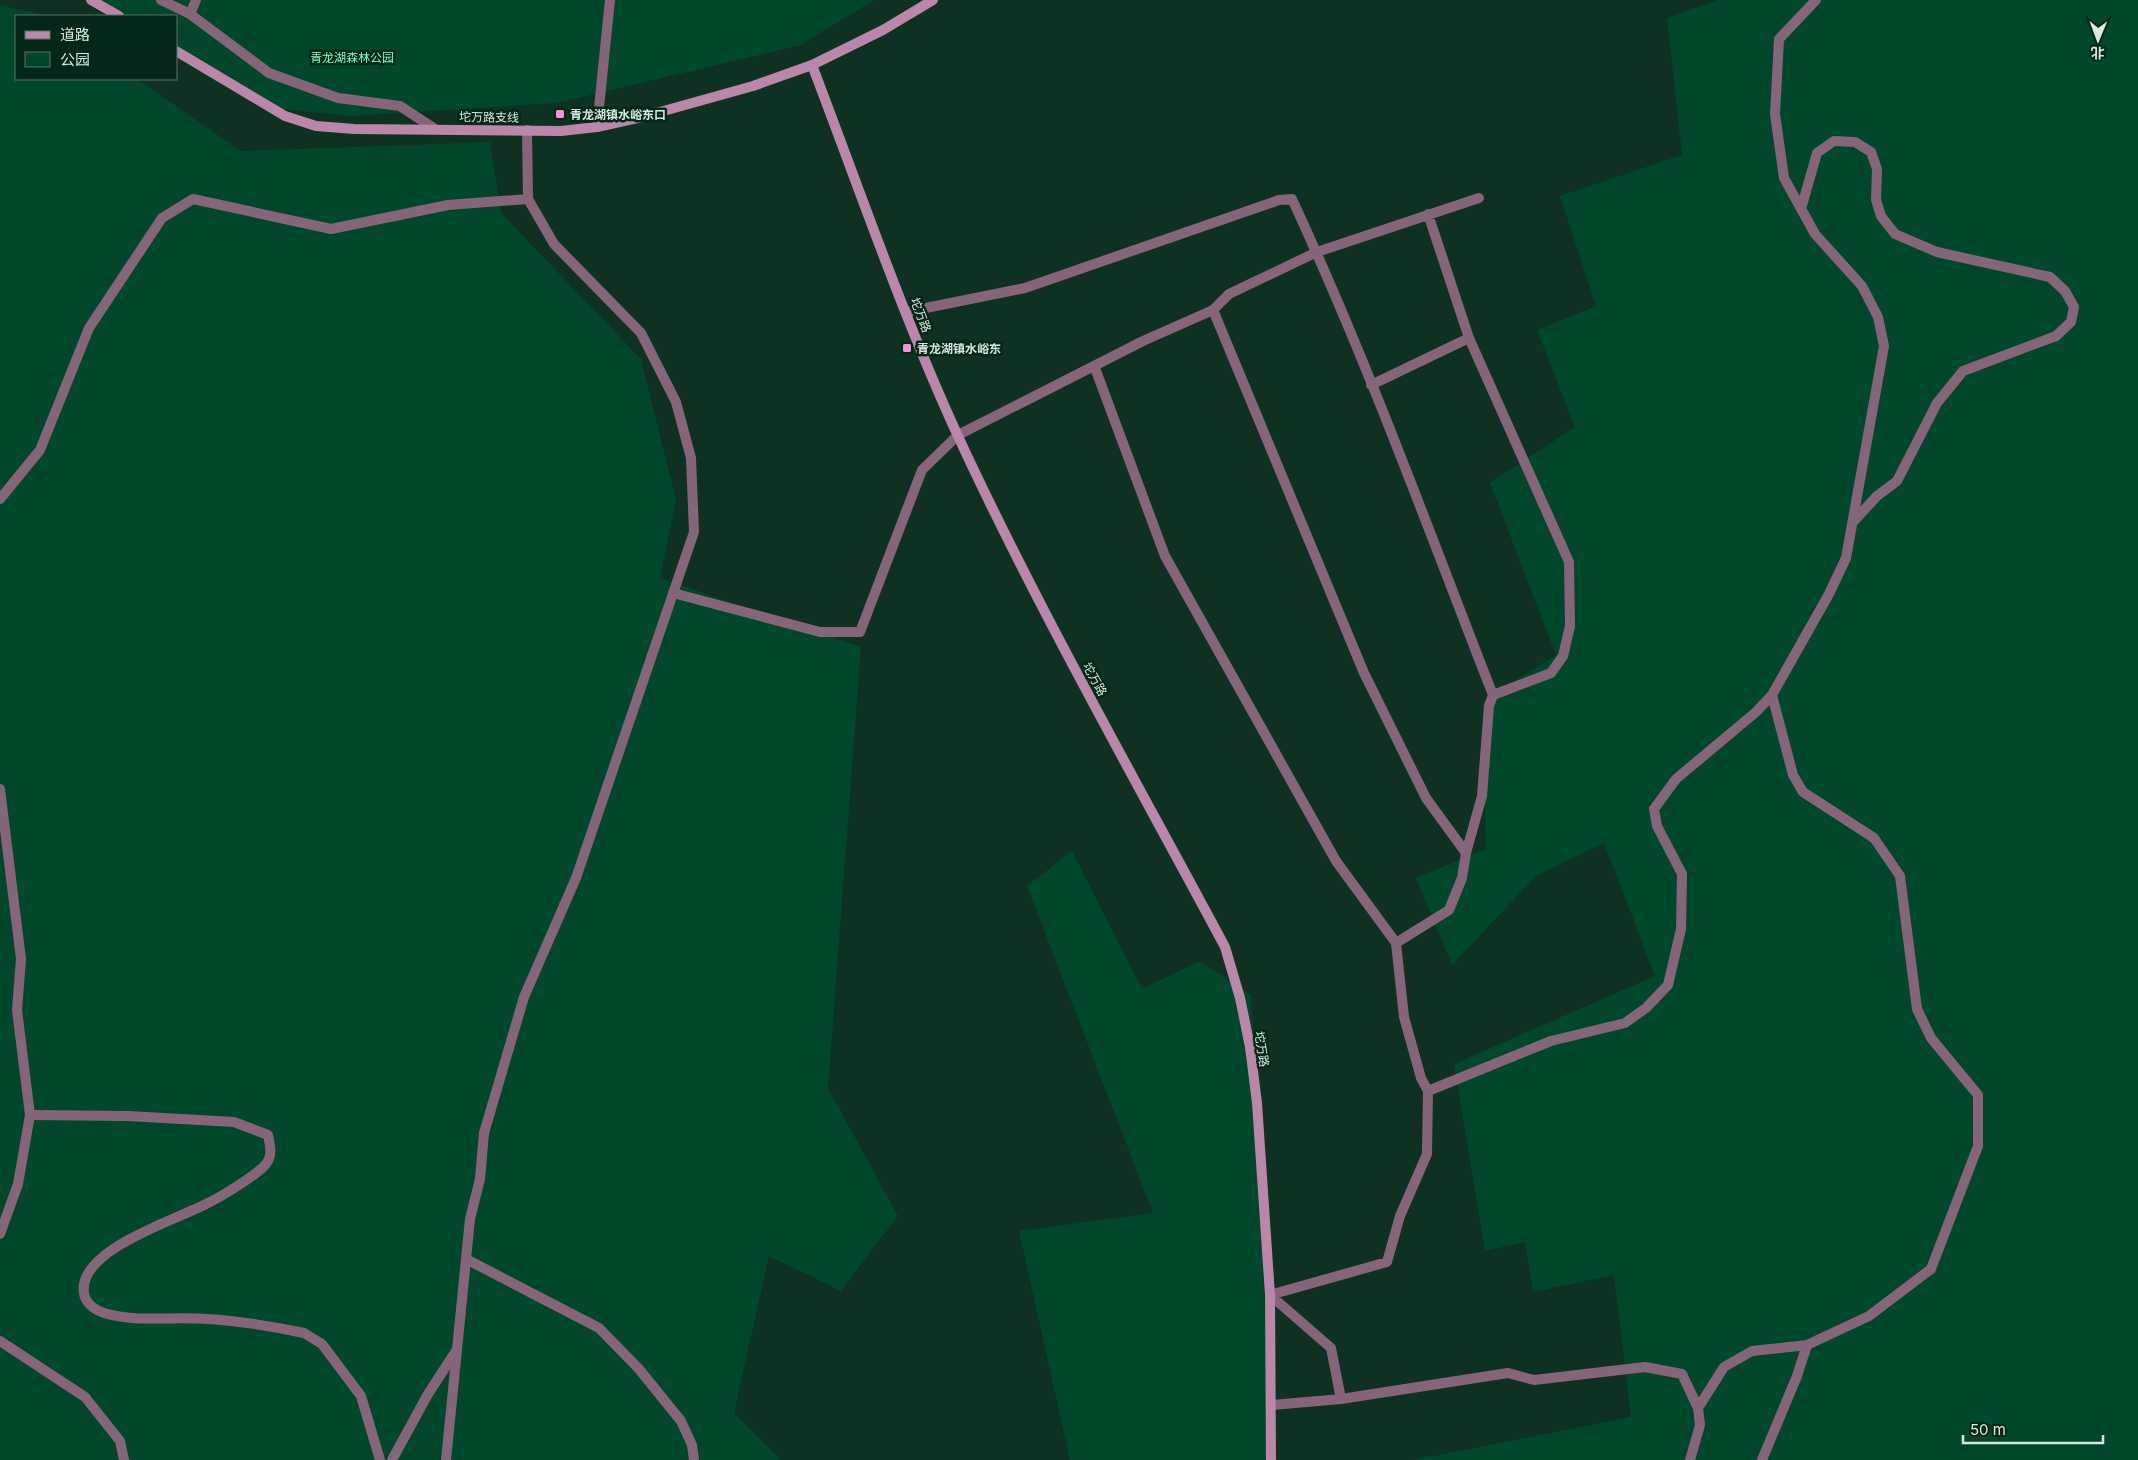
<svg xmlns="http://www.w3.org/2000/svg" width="2138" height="1460" font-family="Inter,'Noto Sans SC',sans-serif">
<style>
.green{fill:#00472b}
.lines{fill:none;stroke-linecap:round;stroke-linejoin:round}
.lane{stroke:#86657b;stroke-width:10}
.street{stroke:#86657b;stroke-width:10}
.secondary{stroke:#ba86a9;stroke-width:10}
.poi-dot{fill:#f391d5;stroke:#042717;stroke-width:2}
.labels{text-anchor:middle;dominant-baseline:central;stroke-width:5;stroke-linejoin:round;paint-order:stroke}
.park-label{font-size:12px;fill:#7cfbbb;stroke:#042717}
.poi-label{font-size:12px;font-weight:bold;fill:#d6e9de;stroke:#042717;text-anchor:start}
.street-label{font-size:12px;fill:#d6e9de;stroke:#042717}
</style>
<rect width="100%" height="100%" fill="#0f3121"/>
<!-- green -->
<path class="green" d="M100 0H874L801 45 557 103 351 116 269 108 176 49V16H126Z
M1718 0H2138V1460H1414L1631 1417 1614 1275 1533 1292 1525 1242 1485 1251 1454 1064 1655 976 1604 843 1536 876 1452 965 1416 878 1486 849 1483 702 1556 655 1490 483 1575 427 1537 330 1596 306 1560 196 1682 155 1667 18Z
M0 5 48 16H16V79H137L241 151 490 142 501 213 641 359 676 499 660 578 861 647 828 1088 898 1216 841 1291 769 1256 734 1413 781 1460H0Z
M1072 851 1142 989 1200 961 1251 995 1271 1450 1269 1460H1070L1019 1231 1153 1213 1027 886Z"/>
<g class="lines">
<!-- lane -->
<path class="lane" d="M161 0 190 14 269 73 338 98 400 106 435 129
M190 14 196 0
M597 127 610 0
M673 593 820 632H860L922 470 958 435 1143 341 1213 310 1229 294 1317 252
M30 1115 128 1116 234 1122 268 1135C270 1145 273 1155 266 1164 257 1175 219 1198 206 1204 176 1220 77 1250 84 1293 85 1303 95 1310 104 1313 137 1323 173 1316 207 1319 240 1321 271 1326 304 1333L322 1344 361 1396 380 1460"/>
<!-- street -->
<path class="street" d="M1801 209 1817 153 1834 141 1855 142 1871 152 1877 169 1876 200 1881 216 1895 234 1937 252 2050 277 2065 291 2074 307 2071 322 2056 336 1963 371 1937 403 1897 481 1877 496 1853 522
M1428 214 1469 338 1569 562 1570 626 1563 656 1551 673 1493 695
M1317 252 1479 198
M1213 310 1364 673 1426 798 1466 853
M906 312 1025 288 1279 200 1292 199C1367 360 1428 529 1493 695L1489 706 1482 796 1466 853 1462 878 1449 910 1396 943
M1095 368 1165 556 1336 861 1396 943 1404 1017 1421 1078 1428 1091 1427 1154 1400 1216 1387 1262 1270 1295
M1371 385 1469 338
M0 499 40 450 89 328 162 218 193 199 331 229 448 205 528 199
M0 789 21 959 17 1010 30 1115 18 1184 0 1234
M1428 1091 1551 1041 1625 1023 1646 1008 1668 985 1681 929 1682 874 1657 826 1654 809 1676 779 1756 712 1772 695 1829 594 1846 558 1884 346 1878 317 1862 286 1815 234 1784 178 1775 114 1779 39 1816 0
M466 1259 599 1328 639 1369 681 1421 692 1445 694 1460
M1270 1295 1331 1348 1341 1399 1272 1405
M0 1341 85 1397 120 1441 124 1460
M1341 1399 1508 1373 1534 1380 1645 1367 1682 1374 1698 1408 1700 1425 1690 1460
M1698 1408 1724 1367 1752 1351 1807 1345
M392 1460 428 1394 456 1351
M446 1460 470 1219 480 1179 484 1133 524 997 576 878 694 532 691 458 676 402 641 333 554 244 528 199 527 130
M1762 1460 1797 1376 1807 1345 1869 1316 1931 1269 1978 1146V1095L1931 1038 1917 1009 1900 876 1874 838 1803 792 1793 775 1772 695"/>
<!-- secondary -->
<path class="secondary" d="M91 0 119 16
M176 51 285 116 316 126 354 129 561 131 597 127 642 117 753 86 812 65 883 30 933 0
M812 65C859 188 902 314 957 434 1038 609 1134 777 1225 947L1240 998 1250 1047 1257 1103 1270 1295 1271 1460"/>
</g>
<!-- markers -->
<g class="poi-dot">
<rect x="555" y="109" width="10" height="10" rx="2.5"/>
<rect x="902" y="343" width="10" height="10" rx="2.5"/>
</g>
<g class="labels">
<!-- park labels -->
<g class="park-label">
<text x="352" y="57">青龙湖森林公园</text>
</g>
<!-- poi labels -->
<g class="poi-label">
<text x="570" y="114">青龙湖镇水峪东口</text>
<text x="917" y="348">青龙湖镇水峪东</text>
</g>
<!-- street labels -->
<g class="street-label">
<text transform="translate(489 117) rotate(1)">坨万路支线</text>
<text transform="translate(921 315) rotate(69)">坨万路</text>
<text transform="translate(1095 679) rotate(61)">坨万路</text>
<text transform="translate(1262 1049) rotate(81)">坨万路</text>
</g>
</g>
<!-- legend -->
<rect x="15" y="15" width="162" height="65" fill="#042717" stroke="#587567"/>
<rect x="25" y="31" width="25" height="8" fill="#ba86a9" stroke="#587567"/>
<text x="60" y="40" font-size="15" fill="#d6e9de">道路</text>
<rect x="25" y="52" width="25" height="15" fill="#00472b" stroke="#587567"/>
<text x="60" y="65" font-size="15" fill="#d6e9de">公园</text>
<!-- north arrow -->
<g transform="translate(2098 40) rotate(181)" stroke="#042717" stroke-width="4" paint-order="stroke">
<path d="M0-4L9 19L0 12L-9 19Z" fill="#d6e9de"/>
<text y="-8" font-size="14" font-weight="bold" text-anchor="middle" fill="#d6e9de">北</text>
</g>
<!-- scale -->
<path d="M1963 1435v8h140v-8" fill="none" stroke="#d6e9de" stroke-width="2.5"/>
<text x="1970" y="1435" font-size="15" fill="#d6e9de" stroke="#042717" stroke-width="4" paint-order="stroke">50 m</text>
</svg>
